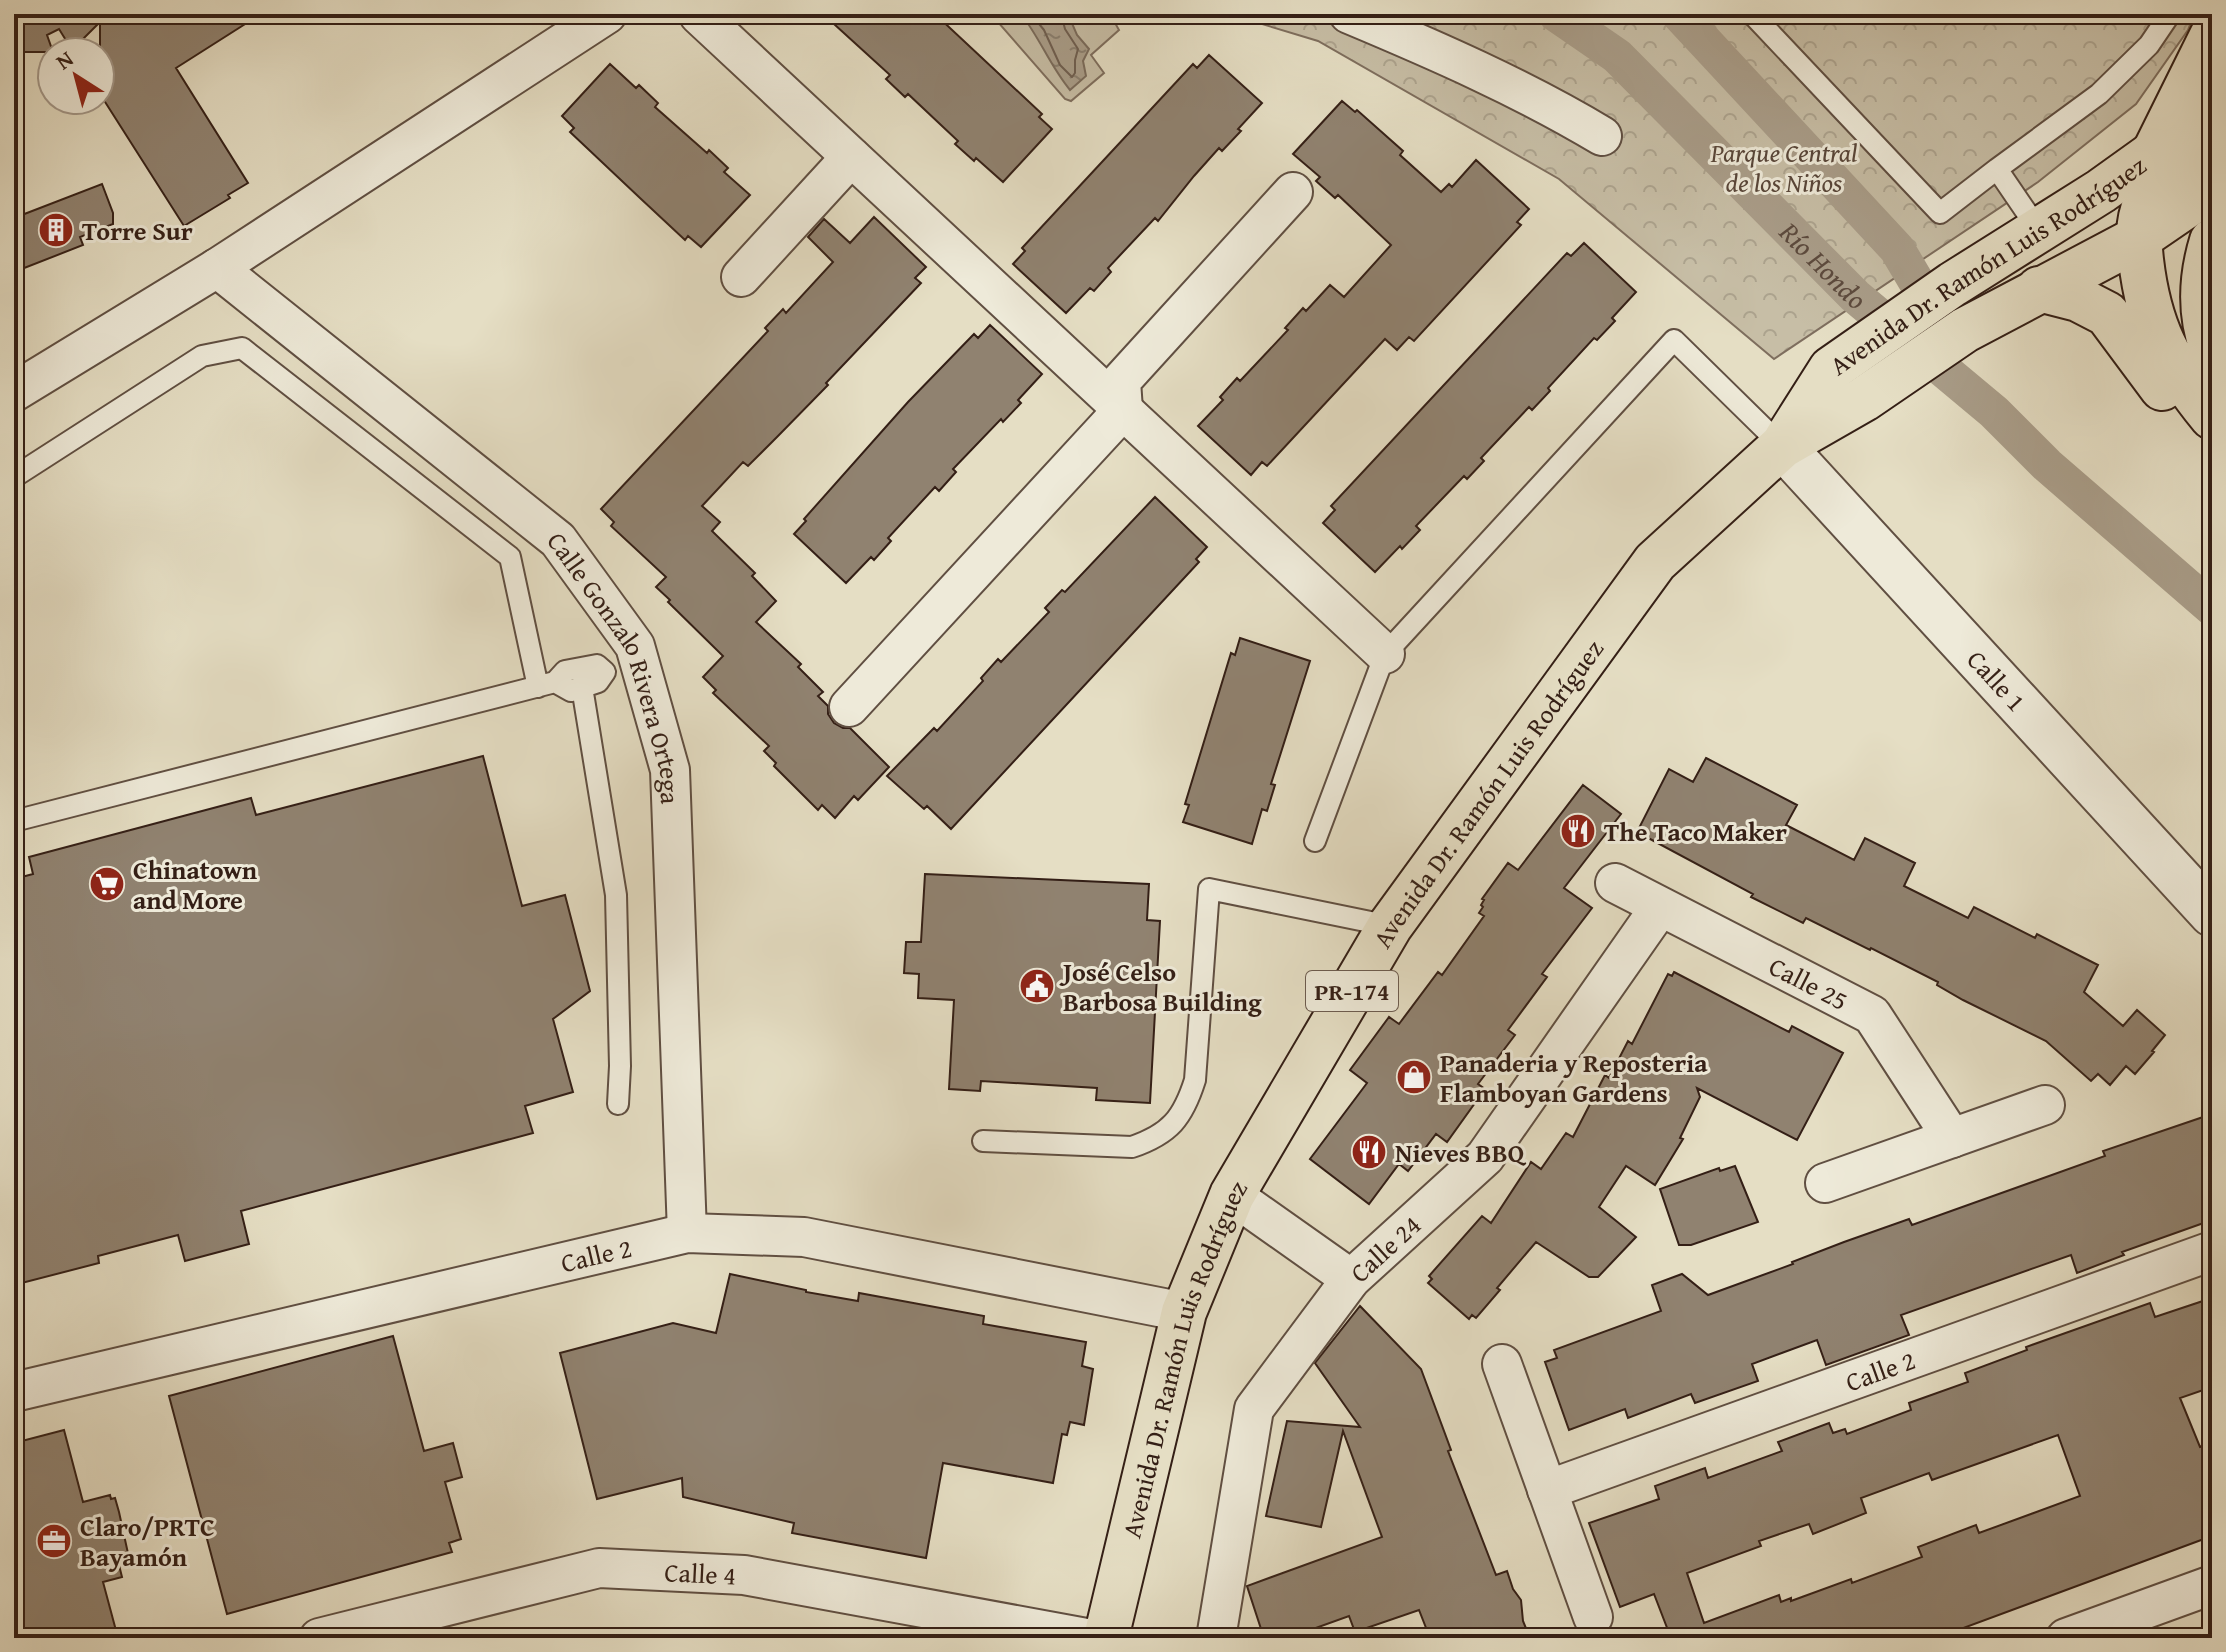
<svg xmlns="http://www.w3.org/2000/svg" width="2226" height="1652" font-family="'Gentium Book Plus',serif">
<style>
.park{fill:url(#park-crowns);stroke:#7e6e5e;stroke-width:2}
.garden{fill:#c7bea6;stroke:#7e6e5e;stroke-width:2}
.water{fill:url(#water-ripples);stroke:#7a6b5b;stroke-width:2}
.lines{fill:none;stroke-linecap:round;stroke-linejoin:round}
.shore{stroke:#6e5e50;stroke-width:2}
.canal{stroke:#a99d89;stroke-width:36}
.building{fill:#908270;stroke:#341f16;stroke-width:2;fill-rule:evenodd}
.service-casing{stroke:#604f42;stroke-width:24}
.minor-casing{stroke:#604f42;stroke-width:42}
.tertiary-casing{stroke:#604f42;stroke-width:48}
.primary-casing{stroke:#341f16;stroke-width:48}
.motorway-casing{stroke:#341f16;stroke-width:48}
.service{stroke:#eeead9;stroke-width:20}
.minor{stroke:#eeead9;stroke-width:38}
.tertiary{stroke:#eeead9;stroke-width:44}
.primary{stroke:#e5dec4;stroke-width:44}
.motorway{stroke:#e5dec4;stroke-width:44}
.labels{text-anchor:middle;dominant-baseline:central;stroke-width:6;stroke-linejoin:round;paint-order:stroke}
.shield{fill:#eeead9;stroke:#6c5c50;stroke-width:2}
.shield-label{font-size:24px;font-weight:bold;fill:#341f16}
.park-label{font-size:26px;font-style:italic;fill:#59473a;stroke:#eeead9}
.poi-label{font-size:26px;font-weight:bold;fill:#341f16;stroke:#eeead9;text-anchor:start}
.street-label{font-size:26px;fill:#341f16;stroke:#eeead9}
.water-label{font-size:28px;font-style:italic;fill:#5d4b3e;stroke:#eeead9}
</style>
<defs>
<pattern id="park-crowns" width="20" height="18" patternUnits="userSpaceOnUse" patternTransform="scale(2)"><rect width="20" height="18" fill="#c7bea6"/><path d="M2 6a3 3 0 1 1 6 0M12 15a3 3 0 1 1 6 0" fill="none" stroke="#aca38e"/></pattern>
<pattern id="water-ripples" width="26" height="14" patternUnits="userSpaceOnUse" patternTransform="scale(2)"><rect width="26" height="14" fill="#a99d89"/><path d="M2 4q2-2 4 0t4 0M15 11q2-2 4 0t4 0" fill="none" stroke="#8a7f6f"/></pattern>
</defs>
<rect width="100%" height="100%" fill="#e5dec4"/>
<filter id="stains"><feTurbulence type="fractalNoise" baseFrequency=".0025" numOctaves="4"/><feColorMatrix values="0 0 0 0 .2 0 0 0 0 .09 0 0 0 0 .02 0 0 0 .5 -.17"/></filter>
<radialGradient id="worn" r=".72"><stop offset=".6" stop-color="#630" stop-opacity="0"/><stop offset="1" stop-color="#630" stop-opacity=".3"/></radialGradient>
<!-- park -->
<path class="park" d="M1229 14H2194L2188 30 2136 104 2038 182 1774 359 1559 179 1318 41Z"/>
<!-- garden -->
<path class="garden" d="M998 14H1110L1119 30 1091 55 1104 73 1071 101 1065 99 997 21Z"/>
<!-- water -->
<path class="water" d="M1021 14H1068L1077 35 1089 49 1083 61 1086 76 1070 90C1050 66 1040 38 1021 14Z"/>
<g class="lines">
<!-- shore -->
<path class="shore" d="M1031 14 1044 30 1060 65 1072 77 1075 73V60L1078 49 1065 29 1061 14"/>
<!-- canal -->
<g class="canal">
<path id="s1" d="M1556 14 1617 56 1855 296 1994 412 2047 465 2212 608"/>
<path d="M1679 14 1897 249 1942 325"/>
</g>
</g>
<!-- building -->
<path class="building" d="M14 14H261L176 68 248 183 228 195 230 198 184 226 100 94V22L72 50 59 29 47 35 53 52H14Z
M823 14H935L1042 114 1039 117 1052 129 1003 182 976 158 974 161 955 144 958 141 908 94 905 97 886 79 890 75Z
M1209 55 1262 103 1238 129 1241 131 1222 151 1219 148 1194 176 1158 221 1155 218 1108 268 1111 272 1094 291 1090 288 1066 313 1013 264 1025 251 1022 248 1193 64 1197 68Z
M610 64 636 88 639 85 658 103 655 107 707 153 709 150 728 168 724 172 750 195 701 247 688 236 685 240 640 198 570 132 574 128 562 116Z
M1342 101 1355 112 1357 110 1403 151 1400 155 1441 192 1449 184 1452 187 1476 160 1529 209 1517 222 1521 225 1414 341 1409 337 1397 350 1385 339 1267 466 1262 462 1251 475 1198 426 1223 400 1220 397 1237 378 1240 381 1288 330 1285 328 1303 308 1306 311 1330 285 1344 297 1391 245 1338 195 1335 198 1316 181 1320 177 1293 154Z
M102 184 113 213V224L80 237 83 245 14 272V218Z
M874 217 926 267 915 278 921 283 826 383 828 385 777 437 748 466 743 462 702 506 720 522 712 531 755 573 752 576 776 601 756 622 801 664 798 667 823 692 818 696 828 706V714L834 723 843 728H850L889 767 858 800 854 796 835 818 822 805 818 810 774 766 776 763 764 751 769 746 713 693 716 690 703 677 723 656 668 602 670 600 656 587 666 577 611 526 614 522 601 509 768 331 765 328 783 309 786 313 833 262 808 237 824 219 850 243Z
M1584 243 1636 292 1612 318 1615 321 1597 340 1594 338 1548 388 1550 391 1532 410 1529 407 1481 458 1484 461 1467 479 1464 476 1416 526 1420 530 1402 549 1400 546 1375 572 1323 523 1335 510 1331 506 1567 253 1571 256Z
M990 325 1042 374 1018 400 1021 403 1003 422 1001 419 953 469 956 472 939 491 935 487 888 538 891 541 874 560 871 557 846 583 794 534 806 521 804 519 908 402 974 334 978 338Z
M1155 497 1207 547 1196 559 1199 562 951 829 927 806 924 809 887 776 934 728 937 731 983 681 981 678 998 659 1001 662 1049 612 1045 608 1062 590 1065 592Z
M1240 638 1310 661 1271 784 1275 785 1267 811 1262 809 1252 844 1183 822 1189 805 1185 804 1231 653 1235 655Z
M483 756 522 906 565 895 590 991 553 1019 573 1092 525 1106 533 1133 241 1211 249 1244 185 1261 178 1235 98 1256 99 1263 14 1285V879L33 874 29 857 251 798 256 815Z
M1706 758 1797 805 1786 825 1854 860 1865 838 1915 863 1904 886 1968 918 1974 907 2035 938 2037 934 2098 965 2084 992 2123 1026 2137 1010 2165 1035 2152 1051 2154 1052 2135 1074 2126 1066 2110 1085 2098 1074 2091 1081 2046 1041 1963 1000 1937 985 1938 982 1871 948 1870 950 1806 918 1803 923 1751 897 1753 894 1637 832 1669 769 1693 782Z
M1583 785 1621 814 1564 888 1592 908 1542 974 1547 977 1508 1030 1515 1035 1478 1084 1485 1089 1447 1142 1436 1134 1408 1171 1399 1164 1369 1204 1310 1159 1367 1083 1350 1070 1389 1017 1399 1024 1438 972 1442 975 1484 916 1479 913 1483 907 1481 905 1484 900 1482 899 1508 863 1518 870Z
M925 874 1149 884 1147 920 1160 921 1150 1103 1096 1100 1097 1088 981 1081 980 1091 949 1089 954 1000 918 998 919 974 904 973 906 942H921Z
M1674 972 1789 1032 1792 1026 1843 1053 1797 1140 1697 1088 1700 1097 1680 1138 1683 1139 1655 1185 1626 1166 1599 1207 1636 1237 1598 1277H1589L1536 1242 1497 1288 1500 1290 1476 1318 1472 1315 1469 1319 1428 1283 1432 1279 1429 1276 1482 1216 1491 1223 1531 1162 1541 1169 1566 1133 1573 1137 1605 1075 1609 1078 1628 1041 1632 1044 1668 974 1672 976Z
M2212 1114V1220L2122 1252 2124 1255 2077 1273 2071 1255 1901 1315 1909 1335 1826 1365 1817 1340 1752 1364 1758 1381 1695 1403 1691 1394 1628 1418 1625 1409 1569 1430 1545 1362 1557 1358 1554 1350 1661 1311 1652 1285 1682 1274 1708 1295 1793 1264 1792 1262 1844 1242 1909 1219 1912 1225 2105 1156 2103 1151Z
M1735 1166 1758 1222 1691 1245H1679L1660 1189 1719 1168 1720 1171Z
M730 1274 806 1290V1292L858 1301 859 1293 984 1316 983 1324 1086 1342 1082 1366 1093 1369 1084 1425 1070 1422 1067 1435 1062 1434 1053 1483 943 1463 926 1558 792 1533 794 1523 683 1497 682 1478 597 1499 560 1353 673 1323 716 1333Z
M2212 1298V1387L2180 1398 2200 1447 2212 1443V1536L1950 1633 1949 1630 1926 1638H1671L1654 1594 1620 1607 1589 1523 1659 1499 1655 1486 1705 1468 1708 1478 1782 1451 1778 1442 1829 1423 1833 1433 1845 1429 1847 1434 1911 1410 1909 1403 1968 1382 1965 1373 2027 1350 2026 1347 2150 1303 2155 1317ZM2058 1435 2080 1496 1979 1533 1976 1525 1918 1547 1922 1557 1852 1583 1851 1579 1791 1601V1598L1781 1602 1779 1595 1704 1623 1687 1573 1761 1546 1759 1541 1809 1524 1813 1534 1866 1513 1861 1498 1929 1473 1932 1480Z
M1360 1306 1421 1369 1451 1450 1448 1451 1496 1575 1507 1571 1513 1589 1521 1600 1523 1621 1530 1638H1430L1419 1610 1355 1632 1349 1616 1288 1638H1264L1247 1586 1382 1537 1343 1431 1321 1527 1266 1516 1287 1421 1360 1427 1315 1363Z
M393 1336 424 1451 453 1443 462 1477 445 1482 461 1539 449 1543 452 1552 227 1614 169 1396Z
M64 1430 83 1502 110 1495 111 1499 115 1498 119 1512 129 1558 118 1561 122 1577 103 1582 118 1638H14V1443Z"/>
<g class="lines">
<defs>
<path id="service" d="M1752 14 1940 213 1997 169 2040 232
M1997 169 2099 94 2149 45 2170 14
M14 477 202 356 242 348 510 557 538 687
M582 687 616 895 620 1066 618 1104
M14 821 555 682 565 671 597 665 605 672 598 682 571 691 555 682
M1315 841 1385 654 1674 340 1782 446
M983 1141 1132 1147C1170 1134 1183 1118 1195 1080L1209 889 1390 926"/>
<g id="minor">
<path d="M1349 14C1435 50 1522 88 1602 136"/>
<path d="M699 15 1385 654"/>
<path id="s2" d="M217 268 558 540 635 646 670 770 687 1233"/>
<path d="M741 277 851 157"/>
<path d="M14 392 217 268 607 14"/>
<path d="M849 707 1123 410 1121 381 1293 192"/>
<path id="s3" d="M1615 883 1872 1015 1952 1138"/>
<path d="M1825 1183 2045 1105"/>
<path d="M1232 1195 1351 1279"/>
<path d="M1502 1364 1593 1617"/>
<path id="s4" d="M14 1392 687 1233 804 1237 1184 1312"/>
<path id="s5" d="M1547 1490 2212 1251"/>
<path id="s6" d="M319 1638 599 1568 744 1575 1086 1638"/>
<path id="s7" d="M1216 1638 1254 1409 1351 1279 1485 1157 1660 907"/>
<path d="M2066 1638 2212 1585"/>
</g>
<g id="tertiary">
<path id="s8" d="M1782 446 2212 914"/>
</g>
<g id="primary">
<path id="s9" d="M1786 440 1831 369 1953 284 2101 191 2154 153 2212 102"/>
<path id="s10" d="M1106 1638 1184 1312 1232 1195 1390 926 1655 562 1782 446 1864 399 1965 330 2139 238 2212 188"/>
</g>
<path id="motorway" d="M2212 148 2145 205C2137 223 2139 241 2141 260 2149 329 2169 364 2212 417
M2154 153 2212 36
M2212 241C2201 277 2199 312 2212 348
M2039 289 2078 299 2107 314 2162 388"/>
</defs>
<!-- service casing -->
<use href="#service" class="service-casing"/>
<!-- minor casing -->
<use href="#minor" class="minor-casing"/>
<!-- tertiary casing -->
<use href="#tertiary" class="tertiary-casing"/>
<!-- primary casing -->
<use href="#primary" class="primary-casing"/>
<!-- motorway casing -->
<use href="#motorway" class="motorway-casing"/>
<!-- service -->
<use href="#service" class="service"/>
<!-- minor -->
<use href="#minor" class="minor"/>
<!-- tertiary -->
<use href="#tertiary" class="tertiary"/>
<!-- primary -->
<use href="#primary" class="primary"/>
<!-- motorway -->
<use href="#motorway" class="motorway"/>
</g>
<!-- icons -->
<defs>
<symbol id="building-disc" viewBox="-11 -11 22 22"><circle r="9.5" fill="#8f2418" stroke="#eeead9"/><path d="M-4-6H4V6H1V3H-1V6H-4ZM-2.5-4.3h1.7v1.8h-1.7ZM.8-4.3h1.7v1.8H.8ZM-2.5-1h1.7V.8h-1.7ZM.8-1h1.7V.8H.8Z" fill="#fff"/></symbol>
<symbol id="restaurant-disc" viewBox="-11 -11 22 22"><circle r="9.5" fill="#8f2418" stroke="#eeead9"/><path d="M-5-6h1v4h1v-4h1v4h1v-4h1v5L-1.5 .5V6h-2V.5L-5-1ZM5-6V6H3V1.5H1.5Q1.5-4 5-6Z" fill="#fff"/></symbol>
<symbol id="supermarket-disc" viewBox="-11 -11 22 22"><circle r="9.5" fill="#8f2418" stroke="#eeead9"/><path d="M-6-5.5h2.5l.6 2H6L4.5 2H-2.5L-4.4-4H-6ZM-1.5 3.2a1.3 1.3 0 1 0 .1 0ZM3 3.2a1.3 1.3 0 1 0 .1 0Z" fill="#fff"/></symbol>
<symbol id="civic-disc" viewBox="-11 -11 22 22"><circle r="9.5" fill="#8f2418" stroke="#eeead9"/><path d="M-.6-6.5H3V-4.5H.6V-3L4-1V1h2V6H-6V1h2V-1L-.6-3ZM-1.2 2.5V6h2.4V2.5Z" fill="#fff"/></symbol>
<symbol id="shop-disc" viewBox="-11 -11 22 22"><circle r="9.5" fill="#8f2418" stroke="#eeead9"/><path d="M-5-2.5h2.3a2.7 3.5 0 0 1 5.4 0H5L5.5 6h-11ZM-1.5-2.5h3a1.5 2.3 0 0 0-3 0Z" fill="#fff"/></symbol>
<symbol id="office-disc" viewBox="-11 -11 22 22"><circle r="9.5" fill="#8f2418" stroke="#eeead9"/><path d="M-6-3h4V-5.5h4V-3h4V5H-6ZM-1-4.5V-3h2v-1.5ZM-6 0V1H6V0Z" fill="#fff"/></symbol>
</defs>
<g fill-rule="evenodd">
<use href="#building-disc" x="36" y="210" width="40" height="40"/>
<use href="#restaurant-disc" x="1558" y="811" width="40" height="40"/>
<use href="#supermarket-disc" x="87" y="864" width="40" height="40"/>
<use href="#civic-disc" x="1017" y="966" width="40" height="40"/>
<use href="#shop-disc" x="1394" y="1057" width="40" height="40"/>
<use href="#restaurant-disc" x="1349" y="1132" width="40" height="40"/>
<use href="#office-disc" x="34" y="1521" width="40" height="40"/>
</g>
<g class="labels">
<!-- shield labels -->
<rect class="shield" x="1306" y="971" width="92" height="40" rx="6"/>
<g class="shield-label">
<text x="1352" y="991">PR-174</text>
</g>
<!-- park labels -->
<g class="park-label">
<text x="1784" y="152">Parque Central<tspan x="1784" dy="30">de los Niños</tspan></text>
</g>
<!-- poi labels -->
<g class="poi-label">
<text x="82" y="230">Torre Sur</text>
<text x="1604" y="831">The Taco Maker</text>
<text x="133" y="869">Chinatown<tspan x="133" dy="30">and More</tspan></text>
<text x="1063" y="971">José Celso<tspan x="1063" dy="30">Barbosa Building</tspan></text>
<text x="1440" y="1062">Panaderia y Reposteria<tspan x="1440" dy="30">Flamboyan Gardens</tspan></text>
<text x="1395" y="1152">Nieves BBQ</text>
<text x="80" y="1526">Claro/PRTC<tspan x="80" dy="30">Bayamón</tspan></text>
</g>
<!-- street labels -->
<g class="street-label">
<text stroke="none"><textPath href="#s9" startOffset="272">Avenida Dr. Ramón Luis Rodríguez</textPath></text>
<text stroke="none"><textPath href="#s2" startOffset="580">Calle Gonzalo Rivera Ortega</textPath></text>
<text stroke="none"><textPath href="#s8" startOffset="318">Calle 1</textPath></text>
<text stroke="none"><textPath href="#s10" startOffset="938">Avenida Dr. Ramón Luis Rodríguez</textPath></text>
<text stroke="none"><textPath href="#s3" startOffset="218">Calle 25</textPath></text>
<text stroke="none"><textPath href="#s7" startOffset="440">Calle 24</textPath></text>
<text stroke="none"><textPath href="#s4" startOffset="598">Calle 2</textPath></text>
<text stroke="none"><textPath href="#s10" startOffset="290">Avenida Dr. Ramón Luis Rodríguez</textPath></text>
<text stroke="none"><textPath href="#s5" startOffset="354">Calle 2</textPath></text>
<text stroke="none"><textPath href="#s6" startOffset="390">Calle 4</textPath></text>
</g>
<!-- water labels -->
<g class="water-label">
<text stroke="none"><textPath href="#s1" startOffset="368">Río Hondo</textPath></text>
</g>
</g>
<!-- margin -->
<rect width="2226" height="1652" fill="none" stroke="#e5dec4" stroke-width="48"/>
<rect x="16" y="16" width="2194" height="1620" fill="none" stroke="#341f16" stroke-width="4"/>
<rect x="24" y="24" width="2178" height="1604" fill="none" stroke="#341f16" stroke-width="2"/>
<!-- north arrow -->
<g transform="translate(76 76) rotate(324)"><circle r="38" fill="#eeead9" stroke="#a4998b" stroke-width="2"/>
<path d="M0-6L14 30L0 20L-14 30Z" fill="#8f2418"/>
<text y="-12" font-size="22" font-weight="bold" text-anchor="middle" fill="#341f16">N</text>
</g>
<rect width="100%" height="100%" filter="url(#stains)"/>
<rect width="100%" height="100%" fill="url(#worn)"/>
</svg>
